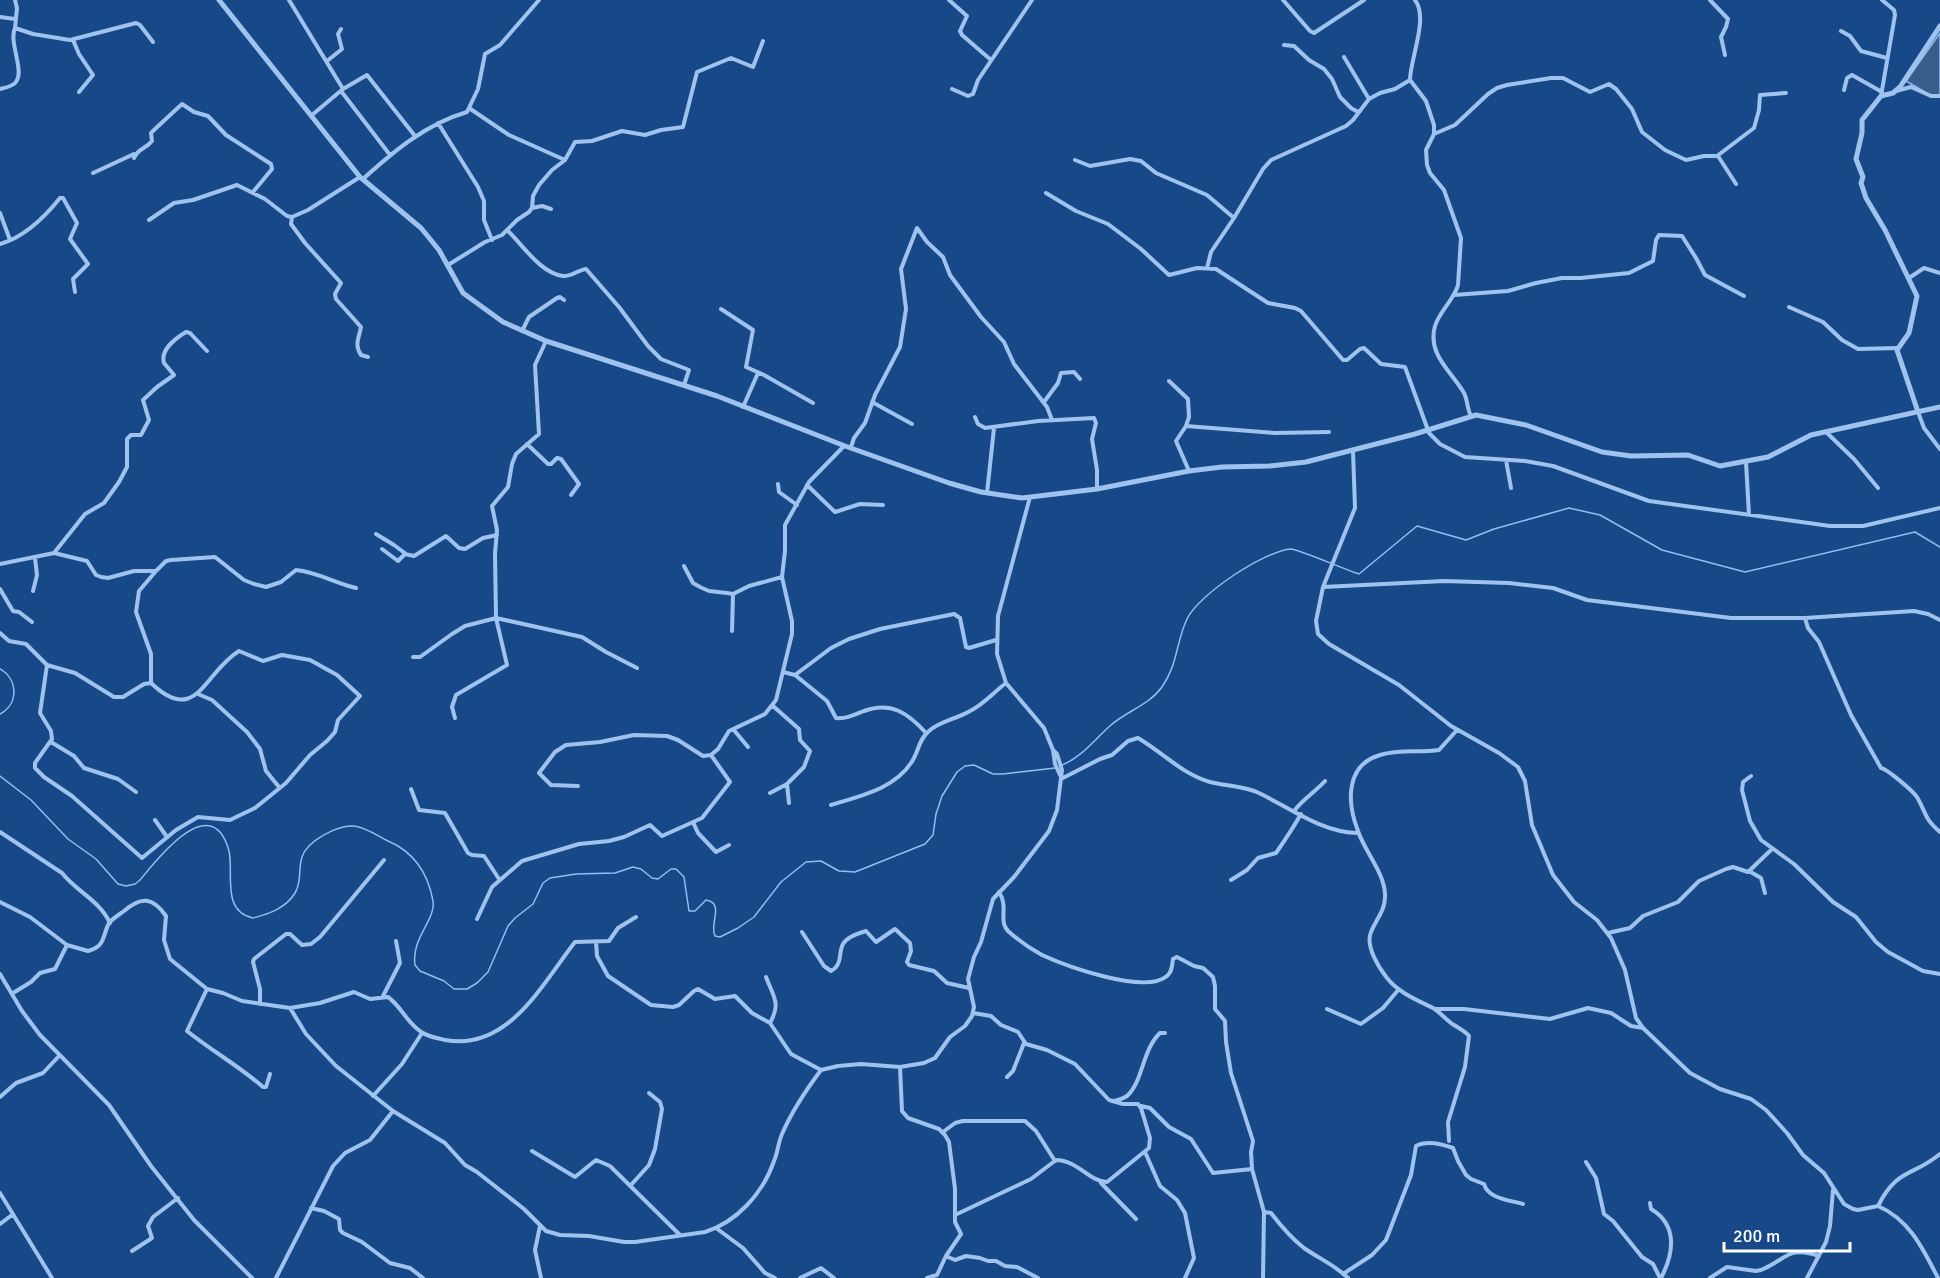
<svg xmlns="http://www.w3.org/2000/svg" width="1940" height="1278" font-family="Signika,sans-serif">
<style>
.water{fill:#385c8b;stroke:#91bef1;stroke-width:1.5}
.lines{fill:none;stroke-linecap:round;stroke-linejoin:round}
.stream{stroke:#91bef1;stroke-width:1.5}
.minor{stroke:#9fc3ee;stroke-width:4}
.tertiary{stroke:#9fc3ee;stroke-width:5}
</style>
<rect width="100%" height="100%" fill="#174989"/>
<!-- water -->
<path class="water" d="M1940 33V95H1930L1906 81Z"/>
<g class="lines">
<!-- stream -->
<path class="stream" d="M0 669C18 679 19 704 0 714
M1062 765C1082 757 1095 739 1111 725 1127 711 1149 705 1162 687 1178 664 1176 642 1187 619 1198 595 1264 551 1291 549 1298 549 1346 570 1359 574L1417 526 1466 540 1494 529 1569 508 1600 515 1662 550 1745 572 1915 532 1940 547
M0 776 31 800 68 839 96 859 118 884 126 886 135 884 140 880C157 859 212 788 229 851 234 874 221 911 253 918 269 914 286 908 295 893 302 882 298 869 302 857 307 841 337 825 354 826 365 827 378 836 388 841 414 852 428 873 433 901 436 920 411 938 415 965L420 971 444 981 454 989H467L477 983 488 972 508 926 515 918 533 904 543 883 550 878 576 874 615 873 633 867 641 869 652 878 658 879 671 869H676L684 877 689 911H695L706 900C725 903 709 924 715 936L720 937 738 928 754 917 781 882 806 862 821 861 839 871 855 872 925 844 933 835 936 814 942 796 957 772 965 766 974 765 993 774H1003L1055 768"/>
<!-- minor -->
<path class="minor" d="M15 0 17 8 15 28 33 34 70 40 136 23 140 25 153 42
M289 0 343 89
M949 0 967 16 960 31 962 35 991 60
M1283 0 1310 31 1314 33 1364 0
M1415 0C1429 18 1410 59 1410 80L1426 101 1434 125V134L1426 150 1427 165 1430 173 1444 190 1461 238 1458 285C1454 300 1440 310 1435 326 1427 354 1451 371 1464 393 1468 401 1467 409 1471 416
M1710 0 1728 19 1726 27 1721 37 1725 55
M0 17 15 19
M1841 31 1850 36 1861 51 1887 58
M73 40 79 54 93 75 79 92
M1284 45 1294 46 1309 60 1324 69 1332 79 1340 97 1351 108 1358 112
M1344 57 1369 99
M327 61 342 49 338 34 341 29
M0 89C4 88 10 87 14 84 27 74 8 43 15 28
M952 89 968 96 973 94 978 80 1032 0
M1844 90 1847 78 1852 75 1882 92
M341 91 390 155
M1896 91 1911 87 1931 96H1940
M1881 96 1895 15 1894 10 1882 0
M469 108 509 135 565 160
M312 115 343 89 367 75 415 136
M438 123 478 187 484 201V220L492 240
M1434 134 1455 125 1488 94 1497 88 1507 85 1551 78H1563L1590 92 1609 84 1616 89 1632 109 1642 132 1665 150 1686 160 1704 156H1718L1736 184
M1717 156 1754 128 1759 110 1760 95 1786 93
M134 158C138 148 146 149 152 141L151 133 155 129 182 104 194 112 208 116 226 135 271 164 272 169 253 192
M1075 160 1090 166 1130 159 1141 161 1156 173 1207 195 1234 218 1211 252 1207 268
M93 173 134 154
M363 179C394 151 426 124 467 112L478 89 485 54 500 45 539 0
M1046 193 1076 211 1108 224 1141 249 1169 275 1197 268 1216 269 1268 303 1295 308 1301 311 1343 360H1347L1360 349 1364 348 1381 364 1405 367 1429 433 1440 444 1465 457 1525 461 1553 466 1649 501 1830 526H1863L1940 508
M532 208 542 206 551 209
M0 213 10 240
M292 217 291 224 305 243 341 283 335 294 336 299 361 327C359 338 354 345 361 355L368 357
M1234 218 1263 169 1271 160 1346 126 1353 120 1369 99 1380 93 1395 89 1410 80
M149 220 174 203 193 200 237 185 265 199 287 216 292 217 308 210 360 177
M507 230C523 245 540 273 563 276 571 277 578 270 586 269L619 307 648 346 661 359 689 370 684 385
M0 244C25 237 44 218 60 198H63L77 223 70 239 88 264 73 279 75 292
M448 265 485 242 502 235 517 220 529 212 532 208 533 196 539 185 552 170 565 160 575 142 592 141 622 131 645 135 661 130 683 127 697 72 731 58 753 67 763 41
M1909 278 1924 268 1940 273
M1454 295 1508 291 1536 283 1562 278H1581L1629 273 1653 261 1656 240 1659 235 1682 236 1696 258 1705 275 1744 296
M1789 307 1823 322 1842 340 1858 349 1898 348
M721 309 753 330 746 367 764 375 813 403
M522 331 529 317 557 298 560 297 564 300
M1169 381 1188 399 1189 417 1186 426
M872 402 912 424
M1044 402 1058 383 1061 373 1074 372 1080 379
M743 407 758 373
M1918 412 1924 428 1940 449
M975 417 978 424 985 428 1038 421 1094 418 1096 423 1092 439 1097 470V489
M1826 432 1854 459 1878 488
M527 444 548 464H551L557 458 561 459 579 484 571 495
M851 447 854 438 865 423 875 395 900 347 906 309 901 269 917 228 927 242 943 257 950 275 981 317 1004 342 1014 364 1047 407 1052 420
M1353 451 1355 508 1323 587 1316 621 1318 634 1329 644 1399 685 1451 726 1499 753 1518 767 1525 781 1532 825 1553 875 1574 902 1597 920 1611 938 1625 970 1636 1018 1643 1028 1690 1073 1720 1089 1751 1099 1766 1110 1787 1133 1803 1155 1824 1173 1844 1204 1853 1209 1858 1210 1878 1206C1910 1220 1923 1249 1938 1278
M1506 460 1511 488
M1746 462 1749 515
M1189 471 1176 441 1186 426 1275 433 1329 432
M778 484 779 492 797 505
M807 485 835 512 860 504 883 505
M987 493 994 428
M376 534 394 545 406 554
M382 549 398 561 405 554 414 556 446 536 459 548 465 549 483 538 497 535
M54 553 85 514 104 503 119 482 127 467V439L131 435H141L149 420 143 400 157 387 174 375 164 363C160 350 176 338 186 332L190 333 207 351
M0 564 54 553 87 561 96 575 101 577 108 578 134 571H156
M684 566 693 583 700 587 709 591 727 593 733 594 749 586 782 577
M1323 587 1444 581 1509 583 1553 588 1587 600 1731 618H1805L1914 611 1928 614 1940 620
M0 589 13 611 19 612 32 622
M33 591 37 575 35 558
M1805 618 1808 628 1819 642 1851 715 1881 768C1887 769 1913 791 1917 797 1927 814 1923 817 1940 832
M732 631 733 594
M0 633 9 641 26 644 47 665 75 673 114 697H123L144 684 151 683C197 727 204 672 239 651L263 661 282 655 310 660 337 675 360 696 338 720 335 732 327 741 310 755 286 783 255 808 230 820 198 817 176 830 142 858 72 796 44 777 35 768V763L52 739 51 731 40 713 47 665
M413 657H420L452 634 465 626 496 618 582 637 606 652 637 668
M783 672 795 675 831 648 849 639 880 629 954 614 960 618 966 647 969 648 996 640
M795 675 827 701 836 718C846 719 854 715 864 711 891 701 908 713 926 733
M151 683V654L136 612 139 591 156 571 166 561 171 560 215 557 244 580 254 584 266 587 281 582 296 570C317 572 335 583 356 588
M198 694 212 700 247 732 260 749 266 771 279 787
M773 706 799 729 800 740 810 751 804 767 787 784 789 803
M455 718 452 707 456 695 507 665 496 618 495 554 497 530 492 506 508 487 512 464 516 454 539 434 535 365 546 341
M733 729 748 747
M51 742 74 756 84 768 118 779 136 792
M1053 750 1055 764 1060 775
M1751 776 1743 782 1742 790 1750 821 1761 840 1794 864 1833 902 1856 917 1876 942 1888 952 1923 971 1940 974
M1061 779 1100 759 1112 755 1128 741 1138 738C1162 752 1182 774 1210 782 1226 786 1244 786 1259 793 1290 808 1323 833 1358 833
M578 786 551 785 539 773 555 752 566 745 600 742 634 735 667 736 678 740 703 756 711 755 718 749 729 731 765 714 776 700 792 634V621L782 577 785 551V525L809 482 844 446
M411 789 419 810 445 813 468 853 472 855 484 856 499 879
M770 793 787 784
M831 805C860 796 894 789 911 763 919 752 918 740 929 731 940 721 957 719 970 711 984 704 994 692 1006 683
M1294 811C1303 799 1315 792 1325 781
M155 820 167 837
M693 822 698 833 716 852 729 845
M0 832 62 873C77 892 99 900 110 923
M1749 871 1761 878 1765 893
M1231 880 1247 870 1258 858 1276 853C1285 840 1293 828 1301 814
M999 892C1009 907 998 921 1008 931 1018 940 1031 949 1042 955 1066 966 1145 995 1167 976 1172 972 1172 966 1173 959L1177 957 1194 966 1203 968 1213 977 1215 986V1009L1225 1021 1226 1042 1231 1073 1253 1141 1251 1152 1252 1169 1264 1212 1263 1278
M0 902 30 917 67 945 88 951C106 946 102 936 109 923 112 919 120 914 124 911 141 896 153 897 166 916L164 940 170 959 207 989 223 993 242 1001 290 1008 320 1003 354 992 370 999 388 997C402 1007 408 1025 423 1033 429 1037 438 1038 445 1040 508 1052 542 984 575 942L609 941 618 928 636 917
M477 919 492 887 522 861 579 844 609 841 624 837 650 825 662 836 702 818 730 782 711 755
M802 932 824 966 831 971C843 965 838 953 843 944 847 937 859 933 866 931L876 942 895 929 910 943 911 951 907 962 909 965 934 971 947 983 969 988
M1608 933 1630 928 1643 916 1678 902 1699 881 1726 869 1733 867 1748 872 1772 849
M596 942 597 956 608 976 651 1005 673 1007 679 1005 694 991 698 989 715 999 735 996 752 1013 770 1023 791 1054 821 1070
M0 974 22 1011 40 1035 109 1105 151 1166 194 1220 252 1278
M766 977C774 998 781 1003 770 1023
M207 989 187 1031C212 1051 239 1066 263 1087H266L270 1074
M13 993 31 982 40 973 55 969 67 945
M383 996 400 963 396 941
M260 1004V989L253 962 254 959 286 934H290L302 945 311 944 320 937 384 860
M290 1008 306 1034 336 1066 393 1111 445 1143 465 1165 477 1172 524 1209 546 1231 560 1235 589 1236 624 1242H635L705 1232C737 1222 763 1193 774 1161 778 1152 778 1143 782 1134 792 1111 806 1090 821 1070L838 1066 861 1064 900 1067 924 1063 935 1058 950 1037 965 1026 972 1016 974 1007 968 979 974 957 981 942 993 899 1014 877 1049 831 1057 810 1062 770 1057 754 1053 750 1044 728 1006 683 997 654 998 616 1030 497
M1327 1009 1361 1024 1383 1008 1399 989
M1436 1009H1464L1550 1019 1588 1008 1611 1013 1631 1026 1643 1028
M900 1067 902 1111 908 1118 939 1129 945 1135 949 1142 955 1189V1222L961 1234 946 1256 937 1275 927 1278
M1007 1077 1013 1071 1024 1043
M373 1096 402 1064 422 1033
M0 1097 16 1083 43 1073 59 1056
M1114 1101C1118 1100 1124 1098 1127 1096 1143 1082 1142 1050 1160 1033H1165
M1141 1106 1150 1108 1169 1127 1191 1139 1213 1173 1252 1169
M943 1132 955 1123 963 1121H1025L1036 1131 1055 1161
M1449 1141 1448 1122 1465 1067 1469 1036C1465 1031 1460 1029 1454 1025 1447 1021 1440 1012 1433 1008 1417 1000 1399 993 1387 978 1379 968 1365 946 1371 932 1376 919 1386 910 1385 894 1384 872 1365 852 1358 831 1347 803 1345 765 1380 755 1399 749 1420 753 1439 750L1457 730
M532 1151 575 1177 596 1160 610 1166 679 1234
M1145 1152 1160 1186 1177 1200 1185 1213 1194 1258 1185 1278
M1586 1162 1596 1178 1604 1214 1613 1221 1642 1257 1653 1264 1660 1278
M1101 1183 1136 1219
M631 1185 649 1165 655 1149 662 1109 660 1102 649 1093
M0 1193 52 1278
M1650 1203 1651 1209C1678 1225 1674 1253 1661 1278
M1878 1206C1897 1168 1912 1177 1940 1154
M311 1208 324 1211 339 1219 340 1230 343 1233 362 1242 390 1263 410 1268 423 1278
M1264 1212 1271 1213C1281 1226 1291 1238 1304 1248 1318 1258 1335 1265 1348 1278
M955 1215 1031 1179 1056 1160C1077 1160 1090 1182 1107 1182L1149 1148 1150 1138 1141 1108 1138 1104H1123L1109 1100 1075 1064 1047 1050 1026 1044 1018 1032 1001 1025 991 1016 973 1013
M0 1224 12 1215
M540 1226 535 1250 541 1278
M716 1228 743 1248 765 1273 775 1278
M132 1251 152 1238 148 1226 153 1217 178 1198
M946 1256 955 1260 966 1256 980 1258 988 1261H996L1005 1266 1017 1267 1038 1278
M1343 1274 1372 1255 1386 1240 1411 1175 1416 1146C1427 1140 1442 1144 1453 1148L1458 1161 1466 1175 1471 1179 1484 1184C1488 1199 1510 1200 1523 1204
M276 1278 333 1166 345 1153 370 1140 393 1111
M800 1278 821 1268 834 1278
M1710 1278 1727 1267 1756 1271 1761 1270C1786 1260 1788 1245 1819 1256
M1807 1278 1826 1242 1830 1226 1833 1190"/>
<!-- tertiary -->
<path class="tertiary" d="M219 0 360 177 421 228 439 250 463 293 503 322 546 341 717 396 845 446 949 483 981 492 1022 498 1097 489 1189 471 1222 467 1269 466 1306 462 1415 434 1476 415 1526 425 1602 452 1631 456 1688 455 1720 466 1768 457 1811 435 1940 407
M1918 412 1897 350 1909 333 1917 296 1885 230 1866 198 1861 183 1863 177 1856 159 1862 133V120L1881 96 1893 93 1900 87 1940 26"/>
</g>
<!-- scale -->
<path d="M1724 1242v9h126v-9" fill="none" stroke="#ffffff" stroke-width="3"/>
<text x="1733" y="1242" font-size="18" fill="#ffffff" stroke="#174989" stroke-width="4.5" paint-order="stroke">200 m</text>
</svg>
